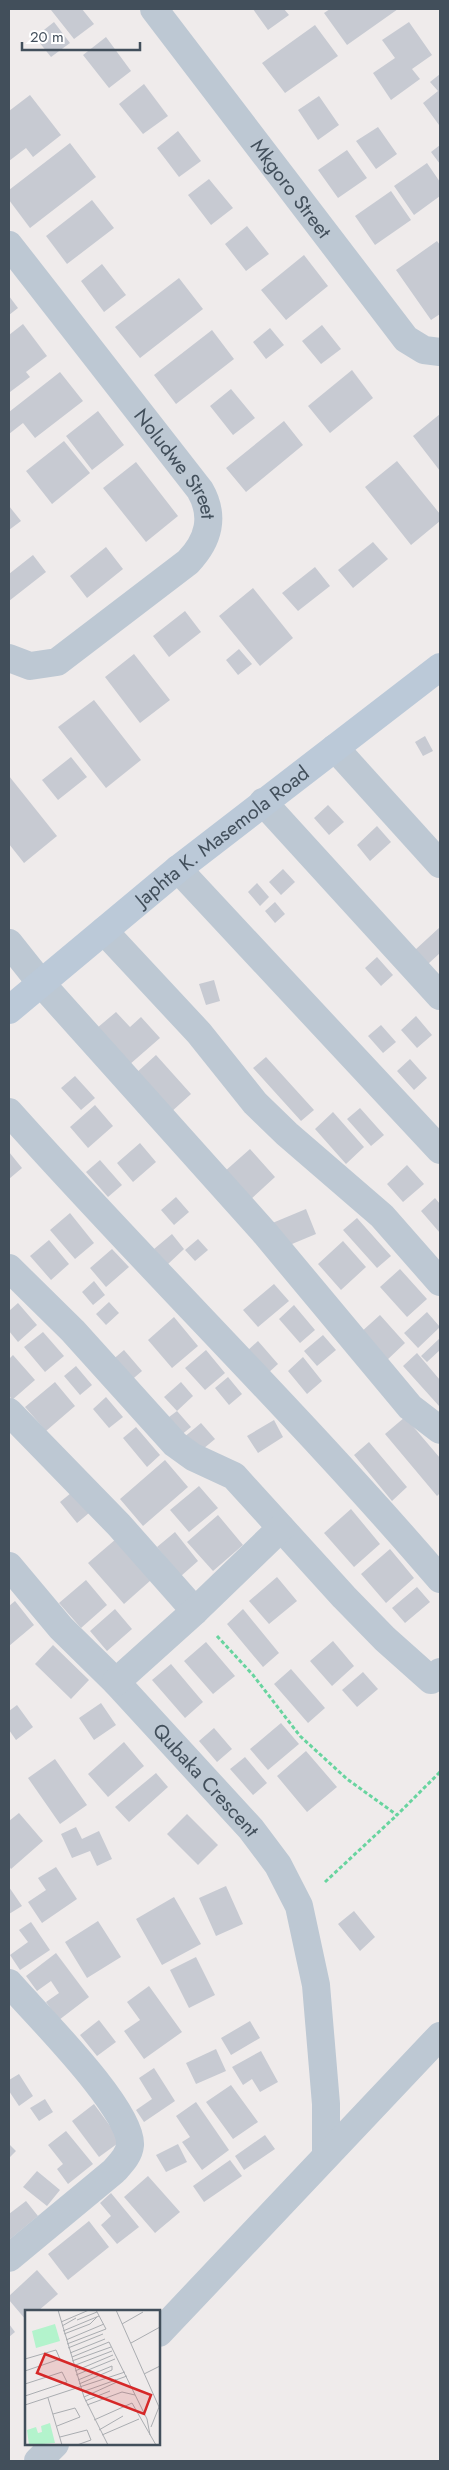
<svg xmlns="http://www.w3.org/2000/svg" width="449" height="2470" font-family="Jost,sans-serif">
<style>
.building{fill:#c7cad2}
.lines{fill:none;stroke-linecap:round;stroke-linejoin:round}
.path{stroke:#68d49f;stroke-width:3;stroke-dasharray:4 2.5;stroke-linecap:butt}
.street{stroke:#bdc8d3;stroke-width:28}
.secondary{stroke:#bbc9d8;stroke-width:28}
.labels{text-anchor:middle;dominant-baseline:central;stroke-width:5;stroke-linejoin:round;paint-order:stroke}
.street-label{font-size:20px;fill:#424f5b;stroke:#fff}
.inset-road{fill:none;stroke:#aaadb1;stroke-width:1}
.view{fill:#d62828;fill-opacity:0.15;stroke:#d62828;stroke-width:2.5}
.inset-edge{fill:none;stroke:#424f5b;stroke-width:2.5}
</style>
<rect width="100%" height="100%" fill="#efebeb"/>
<!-- building -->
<path class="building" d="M82 9 94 24 74 39 51 10Z
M253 9H284L289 15 268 30Z
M330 9H398L347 45 324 13Z
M54 22 70 43 51 57 35 37Z
M409 22 432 55 412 69 420 79 391 100 373 73 395 58 382 40Z
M315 25 338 56 285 93 262 63Z
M106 37 131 71 109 88 83 55Z
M440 74V124L439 125 423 103 438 91 430 82Z
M144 84 168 116 143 134 119 104Z
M30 95 61 135 33 157 26 148 9 161V111Z
M319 96 339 125 318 140 298 110Z
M378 127 397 154 376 169 356 141Z
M178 131 201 161 179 177 157 148Z
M70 143 96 177 30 228 9 200V190Z
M440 145V164L431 152Z
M347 150 367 178 338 198 318 170Z
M427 163 440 182V196L414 215 394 186Z
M209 179 233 208 211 225 188 195Z
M391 191 411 220 375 245 355 216Z
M92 200 114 228 67 264 46 236Z
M247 226 269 254 246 271 225 244Z
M437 241 440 245V314L431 320 396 270Z
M304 255 328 286 286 320 261 290Z
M102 264 126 295 104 312 81 281Z
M179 278 203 309 140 358 115 327Z
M9 296 18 308 9 315Z
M23 324 47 356 26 372 30 377 10 392 9 335Z
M322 325 341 349 321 364 302 341Z
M270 328 284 345 266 359 253 342Z
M212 330 234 359 176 404 154 375Z
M352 370 373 398 330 433 308 406Z
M60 372 83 401 35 438 23 423 9 434V412Z
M231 389 255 418 233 435 210 406Z
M98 411 124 445 92 470 66 436Z
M440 414V471L413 436Z
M284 421 303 445 246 492 226 468Z
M64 441 90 473 52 504 26 471Z
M397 461 440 514V521L411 545 365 487Z
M136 462 178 516 146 542 103 488Z
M9 506 21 521 9 530Z
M373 542 388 559 353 588 338 570Z
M106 547 123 569 87 598 70 576Z
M33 555 46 572 9 601V574Z
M315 567 330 586 298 611 282 593Z
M253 588 293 638 260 666 219 616Z
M185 611 201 632 169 657 153 636Z
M239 649 252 664 238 675 226 660Z
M134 654 170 700 140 723 105 677Z
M94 700 141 760 106 788 58 727Z
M425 736 433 751 423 756 415 742Z
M71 757 87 777 58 800 42 780Z
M9 776 57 836 24 863 9 844Z
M328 805 344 822 329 835 314 818Z
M377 826 391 842 370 861 357 845Z
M283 869 295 882 281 895 269 882Z
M257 883 269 897 260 906 248 892Z
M275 902 285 914 275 923 265 911Z
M440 927V953L428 964 415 950Z
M377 957 393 975 381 986 365 968Z
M214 980 220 1001 206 1005 199 984Z
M116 1012 130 1027 141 1017 160 1038 129 1065 97 1028Z
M416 1016 432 1035 417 1048 401 1030Z
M381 1025 396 1042 383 1053 368 1036Z
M156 1055 191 1094 170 1113 135 1074Z
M266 1057 314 1110 301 1121 253 1068Z
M410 1059 427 1078 414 1090 397 1071Z
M75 1076 95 1098 81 1110 61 1088Z
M95 1105 113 1126 88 1148 70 1127Z
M360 1108 384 1135 371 1146 347 1119Z
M333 1112 364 1147 346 1164 315 1129Z
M140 1143 156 1162 133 1182 117 1163Z
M250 1149 275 1177 250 1200 224 1172Z
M9 1152 22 1168 9 1179Z
M100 1160 122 1185 108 1197 86 1172Z
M407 1165 424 1184 403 1202 387 1184Z
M176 1197 189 1212 174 1225 161 1210Z
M435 1198 440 1204V1233L421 1211Z
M306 1209 316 1234 280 1249 270 1224Z
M70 1213 94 1243 75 1259 50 1230Z
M357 1218 391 1256 377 1268 343 1230Z
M172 1234 184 1249 167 1265 154 1249Z
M198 1239 208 1250 195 1261 185 1250Z
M49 1240 69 1264 51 1280 30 1256Z
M343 1241 366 1267 341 1290 318 1264Z
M112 1249 129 1267 106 1287 90 1268Z
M400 1269 427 1299 407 1317 380 1287Z
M94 1281 105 1295 93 1305 82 1292Z
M274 1284 289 1301 258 1327 243 1310Z
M109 1302 119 1313 106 1325 96 1314Z
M18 1303 37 1325 18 1342 9 1331V1311Z
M294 1305 315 1330 300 1343 279 1319Z
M427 1312 440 1327 418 1348 404 1333Z
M380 1315 405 1343 386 1361 360 1333Z
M174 1317 198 1346 172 1368 148 1340Z
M43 1332 64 1356 45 1372 24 1347Z
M323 1335 336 1350 317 1366 304 1351Z
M440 1338V1350L427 1362 421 1356Z
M258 1341 278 1364 267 1374 247 1351Z
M124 1350 142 1371 128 1383 110 1362Z
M206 1350 225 1373 205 1390 185 1368Z
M417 1353 440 1380 439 1406 403 1366Z
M13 1355 35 1380 12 1400 9 1395V1359Z
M303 1357 322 1381 307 1394 288 1371Z
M76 1366 92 1385 80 1395 64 1376Z
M228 1377 242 1394 229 1405 215 1388Z
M55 1382 75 1406 46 1431 25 1407Z
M181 1382 193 1396 177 1411 164 1397Z
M106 1397 123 1417 109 1428 93 1409Z
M177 1411 191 1427 175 1440 161 1423Z
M405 1417 440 1458V1493L437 1496 385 1434Z
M274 1420 283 1437 258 1453 247 1436Z
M201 1423 215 1439 197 1454 183 1438Z
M136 1427 160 1455 147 1467 123 1438Z
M369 1442 407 1487 392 1501 354 1455Z
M165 1460 188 1487 143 1526 120 1499Z
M199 1486 218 1508 189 1532 170 1510Z
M71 1493 89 1513 77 1523 60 1502Z
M351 1509 380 1544 354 1567 324 1533Z
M218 1515 243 1545 213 1571 187 1542Z
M175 1532 198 1561 181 1576 157 1547Z
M116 1539 151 1580 124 1604 88 1563Z
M390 1549 414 1578 386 1603 361 1574Z
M277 1577 297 1601 269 1624 249 1601Z
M86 1580 107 1605 81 1628 59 1603Z
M417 1587 430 1602 405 1623 392 1608Z
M15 1601 34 1625 9 1646V1606Z
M115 1609 132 1629 107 1651 90 1631Z
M243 1609 279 1653 263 1667 227 1624Z
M333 1641 354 1666 332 1686 310 1661Z
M206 1642 235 1676 213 1694 184 1661Z
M53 1645 89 1680 71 1699 35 1664Z
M171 1664 203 1702 185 1718 152 1680Z
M291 1669 325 1708 308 1723 274 1684Z
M363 1672 378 1689 357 1707 342 1690Z
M101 1703 116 1725 94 1740 79 1718Z
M17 1705 33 1727 16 1740 9 1730V1711Z
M281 1723 299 1744 268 1770 250 1749Z
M214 1728 232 1749 217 1762 199 1741Z
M124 1742 144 1766 108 1797 88 1774Z
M306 1751 337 1787 307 1812 277 1776Z
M245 1757 267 1783 253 1795 230 1769Z
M55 1759 87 1805 60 1824 28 1778Z
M156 1773 168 1787 129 1822 115 1807Z
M19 1813 43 1841 11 1869 9 1866V1821Z
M187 1814 218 1845 198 1865 167 1834Z
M76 1827 82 1839 99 1831 112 1859 97 1866 90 1851 72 1858 61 1834Z
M56 1867 77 1899 42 1923 28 1902 46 1890 38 1878Z
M226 1886 243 1924 216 1936 199 1898Z
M9 1887 22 1906 9 1914Z
M174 1897 201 1944 162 1965 136 1919Z
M354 1911 375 1937 360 1951 338 1924Z
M98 1921 121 1957 87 1978 65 1942Z
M31 1922 50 1950 20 1970 10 1955 28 1942 19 1930Z
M56 1953 89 1997 59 2020 46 2002 59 1993 51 1981 37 1991 26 1976Z
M196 1957 215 1995 189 2008 170 1970Z
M149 1986 182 2032 144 2059 124 2031 140 2020 127 2002Z
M99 2020 116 2042 97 2056 80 2035Z
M250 2021 260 2038 231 2055 221 2038Z
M216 2049 226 2071 196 2084 186 2063Z
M261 2051 278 2082 260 2092 252 2079 243 2085 232 2067Z
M154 2068 175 2101 144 2122 136 2110 152 2099 139 2078Z
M19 2074 33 2096 19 2106 9 2091V2080Z
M231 2085 258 2122 233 2139 206 2102Z
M45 2099 53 2112 39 2121 30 2108Z
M196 2102 229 2150 202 2170 182 2142 190 2137 176 2116Z
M94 2104 121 2141 99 2157 72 2121Z
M66 2131 93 2164 68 2184 57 2169 63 2164 48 2145Z
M265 2135 275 2149 244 2170 235 2156Z
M9 2144 16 2151 9 2158Z
M178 2144 187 2162 166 2172 156 2155Z
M230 2160 242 2176 204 2202 193 2186Z
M37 2171 60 2190 47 2206 23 2187Z
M148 2176 180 2212 155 2233 124 2197Z
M111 2193 139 2227 117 2244 101 2225 111 2216 100 2203Z
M26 2201 38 2216 9 2240V2214Z
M89 2221 109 2247 68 2280 48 2254Z
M37 2270 58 2294 38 2311H26V2320L9 2300V2296Z
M9 2324 15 2332 9 2337Z"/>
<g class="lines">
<!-- path -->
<path class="path" d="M217 1636 253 1675 300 1736 347 1779 397 1815 440 1772
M325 1882 397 1815"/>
<!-- street -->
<g class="street">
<path id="s1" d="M154 9 406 339 424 350 440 352"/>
<path id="s2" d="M9 245 200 490C215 516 209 540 188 562L57 662 30 666 9 658"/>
<path d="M335 748 440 864"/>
<path d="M263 802 440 996"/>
<path d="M178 869 440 1150"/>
<path d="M104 931 199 1033 255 1103 287 1134 382 1216 440 1282"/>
<path d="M9 943 40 982 264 1232 390 1383 410 1407 440 1430"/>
<path d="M9 1112C150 1270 302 1418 440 1579"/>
<path d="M9 1268 73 1331 175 1444 193 1457 234 1476 344 1597 385 1639 431 1680 440 1672"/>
<path d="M9 1412 119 1525 195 1611"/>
<path id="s3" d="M9 1566 61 1628 116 1682 251 1829 278 1865 299 1906 316 1985 326 2104V2154"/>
<path d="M116 1682 195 1611 281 1528"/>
<path d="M9 1983C34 2012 133 2110 130 2145 129 2156 120 2164 114 2171L9 2258"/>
<path d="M159 2333 440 2036"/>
<path d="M38 2461 55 2444"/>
</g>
<!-- secondary -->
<path class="secondary" id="s4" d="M9 1010 178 869 440 667"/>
</g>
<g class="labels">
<!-- street labels -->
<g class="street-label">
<text stroke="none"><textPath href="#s1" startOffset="226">Mkgoro Street</textPath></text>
<text stroke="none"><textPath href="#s2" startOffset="276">Noludwe Street</textPath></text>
<text stroke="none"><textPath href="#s4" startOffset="275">Japhta K. Masemola Road</textPath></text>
<text stroke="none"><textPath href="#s3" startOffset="291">Qubaka Crescent</textPath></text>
</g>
</g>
<!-- overview -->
<g transform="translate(25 2310)">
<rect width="135" height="135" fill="#efebeb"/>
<path d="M30 14 35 31 11 38 7 21ZM25 113 30 133 4 135 2 120 11 117 13 123 17 122 16 116Z" fill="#b3f3cc"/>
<path class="inset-road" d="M33 0 59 87 83 135M91 0 134 97 126 117M52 10 72 2M36 12 64 0M97 14 118 2M37 16 51 8M38 21 74 6M39 24 65 14 72 7M41 30 79 14M106 33 135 17M42 34 81 19 71 0M43 38 78 24M45 43 80 29M47 47 84 32 122 109 125 125M0 49 31 40 35 49 0 61M47 51 86 37M48 56 87 41M50 61 88 45M119 64 135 56M51 65 90 49M53 70 87 56V60L54 74M0 74 37 62 42 72 0 86M57 82 102 66M59 87 92 72 90 69M23 88 37 135M60 91 85 81M0 95 100 62M62 95 97 82 110 85M28 104 50 98 55 107 32 116M69 110 107 93 131 135M74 120 98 106M77 125 114 109M35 127 62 120 66 130 52 135"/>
<path class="view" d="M20 44 126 85 119 104 12 63Z"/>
<rect width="135" height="135" class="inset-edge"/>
</g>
<!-- border -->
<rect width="449" height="2470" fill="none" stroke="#424f5b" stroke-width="20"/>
<!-- scale -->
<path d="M22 42v8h118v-8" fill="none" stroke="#424f5b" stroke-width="2.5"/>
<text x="30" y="42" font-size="15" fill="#424f5b" stroke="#ffffff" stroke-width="4" paint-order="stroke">20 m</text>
</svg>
